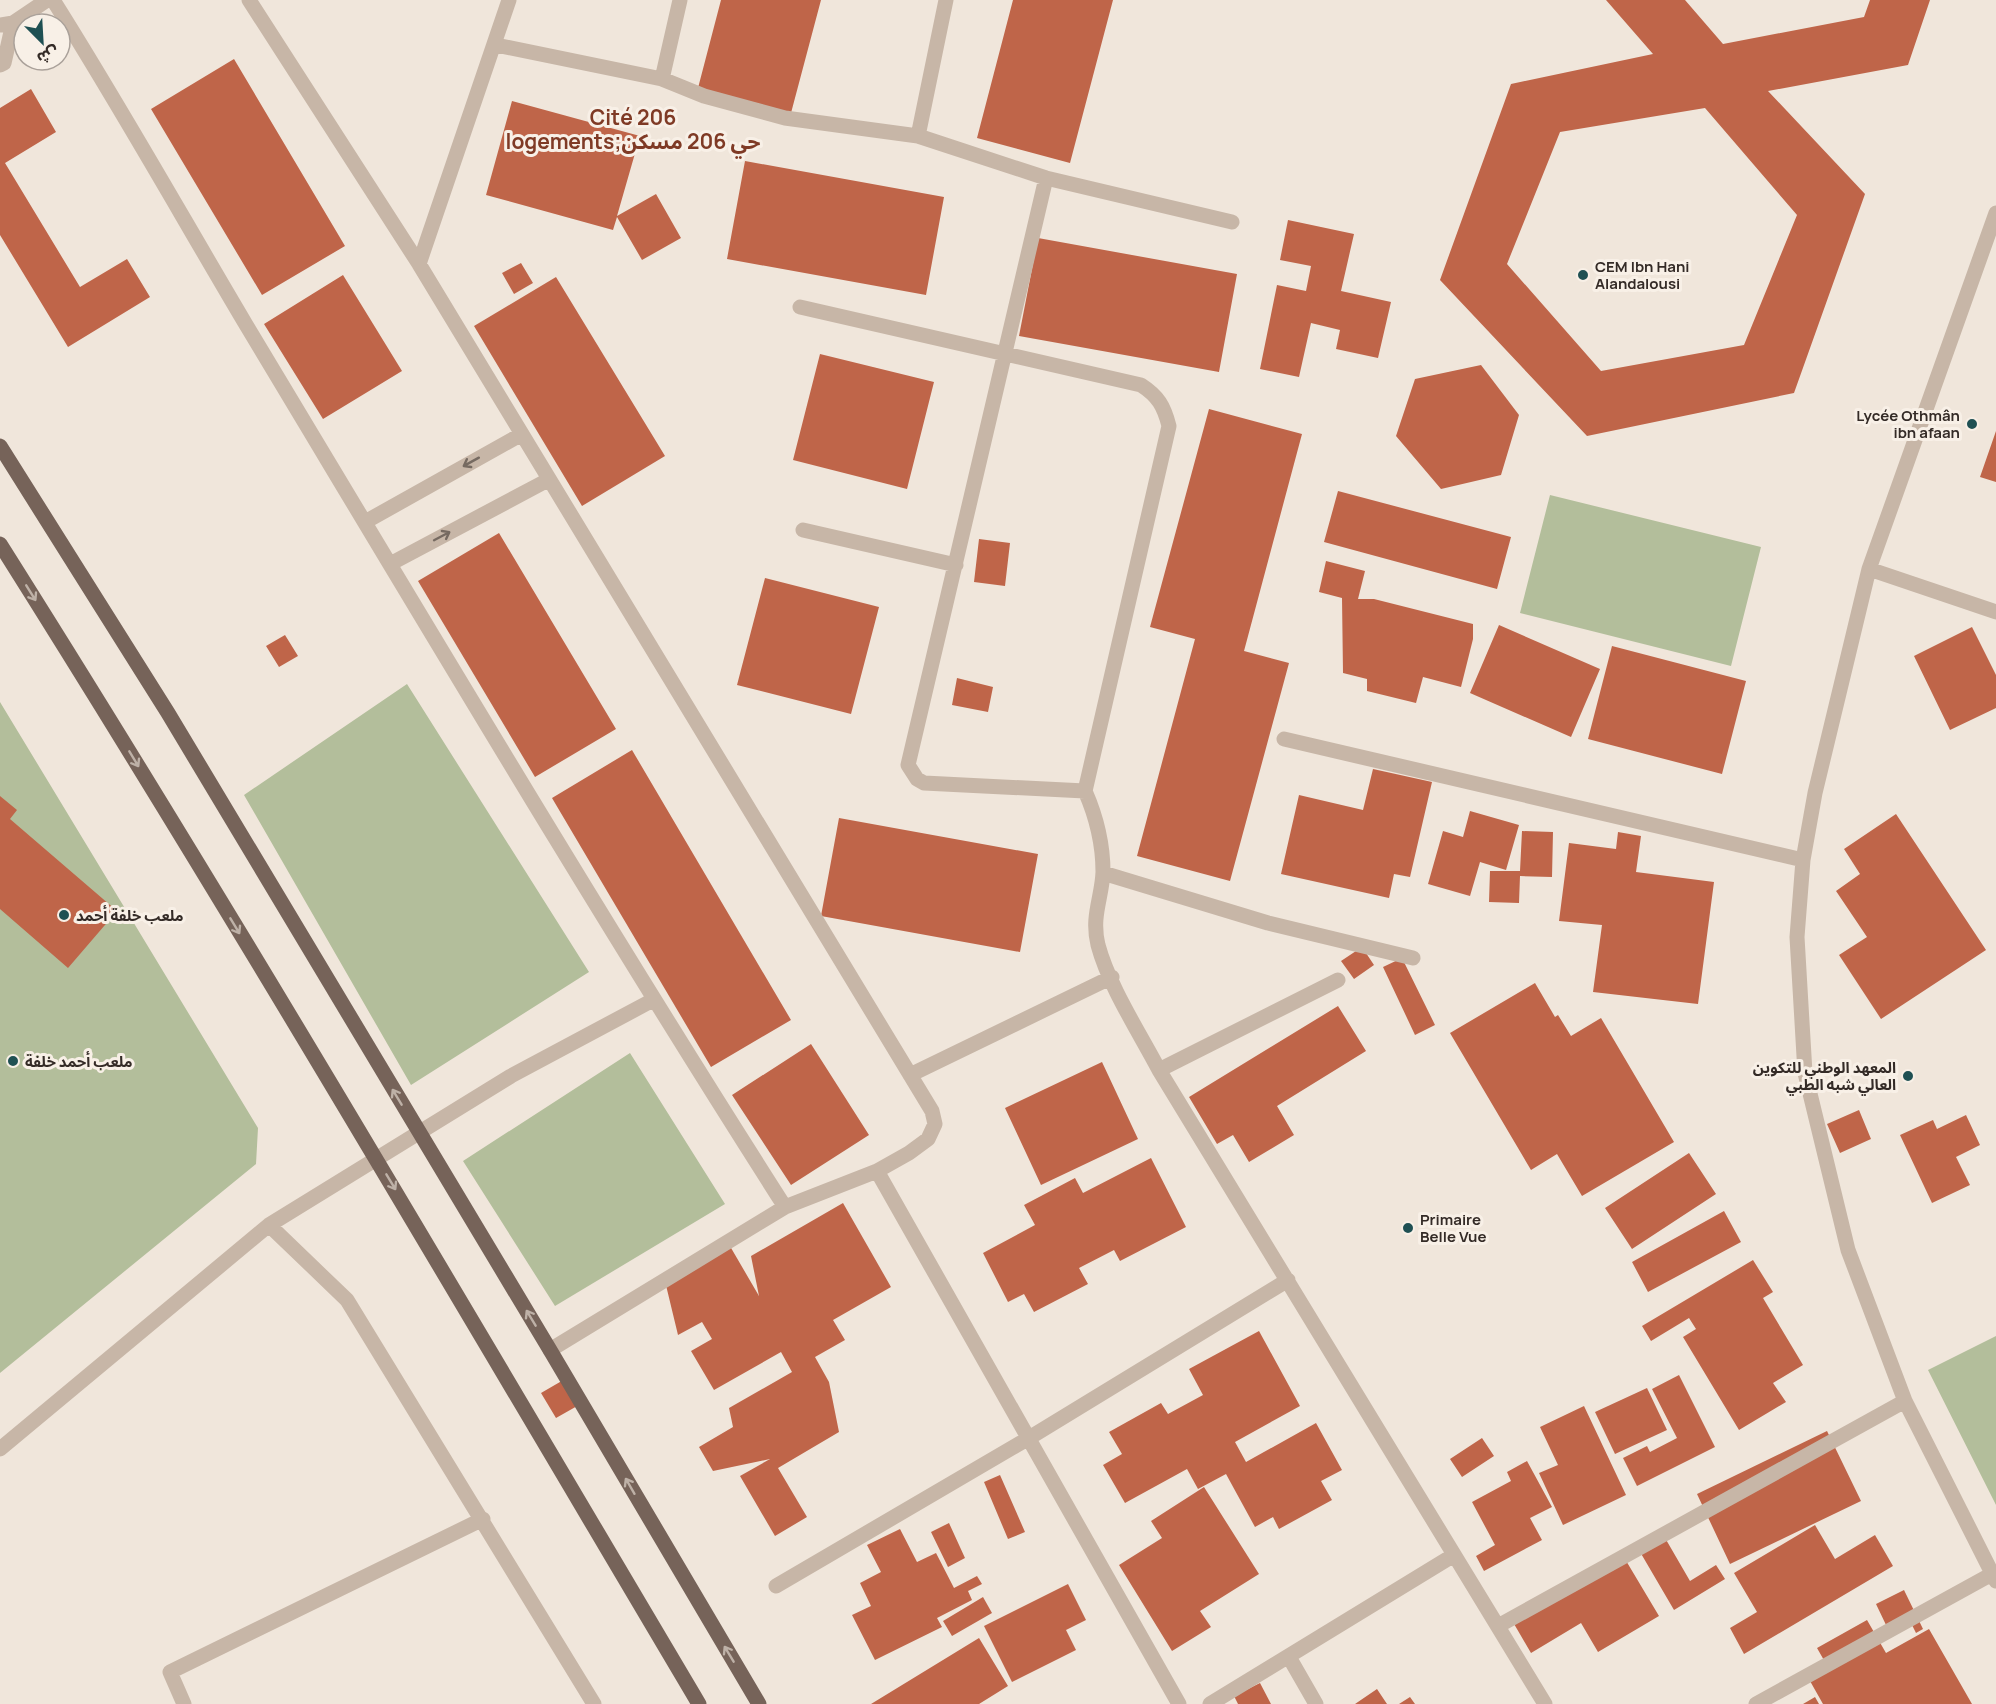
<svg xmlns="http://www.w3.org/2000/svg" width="1996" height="1704" font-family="Manrope,'Noto Sans Arabic',sans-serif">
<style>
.green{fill:#b3be9b}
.building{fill:#bf6549;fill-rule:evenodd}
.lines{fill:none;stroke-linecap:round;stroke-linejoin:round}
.minor{stroke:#c7b6a7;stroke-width:15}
.major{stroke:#766359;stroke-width:15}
.oneway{stroke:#766a61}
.oneway2{stroke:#beb1a7}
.poi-dot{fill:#1f5053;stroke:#f8f0e7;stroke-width:2}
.labels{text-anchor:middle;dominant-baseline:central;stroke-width:6;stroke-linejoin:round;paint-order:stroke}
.poi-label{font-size:15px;font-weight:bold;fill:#342b27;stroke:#f8f0e7;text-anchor:start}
.district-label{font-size:21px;font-weight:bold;fill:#7f3a25;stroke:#f8f0e7}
</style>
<rect width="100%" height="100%" fill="#f0e6db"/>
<!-- green -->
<path class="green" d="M1550 495 1761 547 1731 666 1520 613Z
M407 684 589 972 411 1085 244 795Z
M0 702 258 1128 256 1164 0 1373Z
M630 1053 725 1204 555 1306 463 1161Z
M1996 1336V1505L1928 1370Z"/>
<!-- building -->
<path class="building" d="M721 0H821L791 113 698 88Z
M1013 0H1113L1070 163 977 138Z
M1606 0H1685L1723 44 1864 17 1870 0H1930L1908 65 1768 91 1865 194 1794 393 1587 436 1440 280 1511 84 1653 54ZM1705 108 1797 215 1744 345 1601 371 1507 264 1560 132Z
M234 59 345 246 262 295 151 109Z
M31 89 56 132 5 163 80 287 127 259 150 297 68 347 0 235V108Z
M512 101 640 136 617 216 656 194 681 238 642 260 617 217 613 230 486 195Z
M745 161 944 197 926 295 727 259Z
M1288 220 1354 234 1341 291 1391 302 1378 358 1336 349 1340 330 1311 323 1299 377 1260 369 1277 285 1306 291 1311 266 1280 260Z
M1038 238 1237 274 1219 372 1019 336Z
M521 263 533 283 514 294 502 273Z
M343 275 402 371 323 419 264 324Z
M556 277 665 456 582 506 474 326Z
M820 354 934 382 907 489 793 460Z
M1481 365 1519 415 1501 475 1441 489 1396 436 1415 379Z
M1209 409 1302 434 1244 651 1289 663 1230 881 1137 856 1195 639 1150 627Z
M1996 431V482L1980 477Z
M1338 491 1511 537 1497 589 1324 542Z
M499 533 616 729 535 777 418 581Z
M979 539 1010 543 1005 586 974 582Z
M1326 561 1365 571 1358 599H1374L1473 624V639L1461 687 1423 677 1416 703 1367 691V679L1343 673 1342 598 1319 592Z
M765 578 879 607 851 714 737 685Z
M1499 625 1600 669 1571 737 1470 693Z
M1972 627 1996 675V708L1950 730 1914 656Z
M285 635 298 656 279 667 266 646Z
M1612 646 1746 681 1722 774 1588 739Z
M957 678 993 687 988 712 952 705Z
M632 750 791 1020 711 1067 552 798Z
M1373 769 1432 782 1410 877 1394 874 1389 898 1281 874 1299 795 1363 810Z
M0 796 17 810 10 819 117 911 68 968 0 909Z
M1470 811 1519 825 1506 870 1480 862 1470 896 1428 884 1443 831 1463 837Z
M1896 814 1986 950 1881 1019 1839 955 1867 937 1836 891 1860 874 1844 849Z
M839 818 1038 854 1020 952 821 916Z
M1522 831 1553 832 1552 877 1520 876 1519 903 1489 902 1490 871H1520Z
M1618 832 1641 836 1636 872 1714 882 1698 1004 1593 992 1602 925 1559 921 1569 843 1616 849Z
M1362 947 1374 965 1354 979 1341 961Z
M1402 958 1435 1025 1415 1035 1383 967Z
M1535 983 1555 1017 1558 1015 1571 1036 1601 1018 1674 1142 1582 1196 1557 1154 1531 1170 1450 1033Z
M1338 1006 1366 1051 1277 1106 1294 1135 1249 1162 1233 1135 1217 1144 1189 1097Z
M811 1044 869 1135 791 1185 732 1095Z
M1102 1062 1138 1139 1041 1185 1005 1108Z
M1859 1110 1871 1139 1840 1153 1827 1124Z
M1966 1115 1980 1145 1956 1157 1970 1185 1932 1203 1900 1135 1933 1120 1937 1129Z
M1689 1153 1716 1194 1632 1249 1605 1208Z
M1151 1158 1186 1227 1120 1261 1114 1250 1079 1268 1088 1284 1034 1312 1024 1294 1008 1302 983 1253 1035 1225 1024 1205 1075 1178 1083 1193Z
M843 1203 891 1287 833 1320 845 1340 815 1357 829 1382 839 1432 778 1468 807 1517 775 1536 740 1476 770 1459 713 1471 699 1447 733 1427 729 1408 792 1372 781 1352 714 1390 691 1351 712 1339 702 1322 678 1335 664 1277 727 1241 759 1296 751 1256Z
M1724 1211 1741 1242 1648 1292 1632 1262Z
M1753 1260 1773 1292 1763 1298 1803 1365 1773 1383 1786 1402 1739 1430 1683 1337 1696 1329 1689 1318 1651 1341 1642 1326Z
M1259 1331 1300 1406 1235 1442 1246 1462 1316 1423 1342 1470 1321 1481 1332 1500 1279 1529 1273 1517 1255 1527 1226 1474 1198 1489 1187 1469 1125 1503 1103 1465 1122 1454 1109 1432 1161 1403 1168 1414 1203 1395 1189 1369Z
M572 1375 586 1401 556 1418 541 1393Z
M1679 1375 1715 1447 1637 1486 1623 1458 1647 1446 1650 1452 1677 1438 1652 1389Z
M1647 1388 1667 1430 1615 1454 1595 1412Z
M1584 1406 1626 1495 1563 1525 1539 1473 1558 1465 1540 1427Z
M1827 1431 1861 1501 1730 1564 1697 1494Z
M1482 1438 1494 1456 1462 1477 1450 1459Z
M1527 1461 1552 1507 1530 1518 1542 1540 1484 1571 1476 1556 1495 1545 1472 1502 1511 1481 1507 1472Z
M1000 1475 1025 1532 1008 1539 984 1482Z
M1204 1487 1259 1574 1200 1611 1211 1627 1172 1651 1119 1565 1162 1538 1151 1521Z
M949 1523 965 1558 948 1567 931 1532Z
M1815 1525 1835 1559 1875 1535 1893 1566 1744 1654 1730 1628 1757 1612 1734 1573Z
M900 1529 917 1562 936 1553 954 1588 977 1576 982 1584 968 1591 972 1600 937 1618 942 1627 875 1660 852 1615 871 1606 860 1583 881 1572 867 1545Z
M1661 1531 1690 1581 1716 1565 1725 1579 1674 1610 1636 1545Z
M1622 1554 1659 1616 1598 1652 1581 1623 1531 1653 1510 1617Z
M1068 1584 1086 1620 1066 1630 1076 1650 1012 1682 984 1626Z
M1904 1590 1923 1629 1916 1633 1908 1617 1887 1627 1876 1604Z
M983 1597 992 1613 952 1636 943 1621Z
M1867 1620 1886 1653 1929 1629 1972 1704H1823L1810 1681 1829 1669 1817 1648Z
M979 1638 1008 1686 979 1704H871Z
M1260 1683 1271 1704H1238L1234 1696Z
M1377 1689 1387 1704H1355Z
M1410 1697 1415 1704H1399Z
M1815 1697 1819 1704H1803Z"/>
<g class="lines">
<!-- minor -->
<path class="minor" d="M53 0C120 106 181 215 245 323 423 619 599 916 785 1207
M249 0 419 264 932 1111 935 1124 928 1139 909 1153 877 1171 785 1207 550 1350
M0 25 13 23 47 0
M496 45 662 79 704 96 785 118 918 136 1046 178 1232 222
M0 65 4 63 13 23
M662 79 680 0
M918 136 946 0
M1046 178 908 765 917 779 924 783 1085 791C1096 816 1103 844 1103 872 1102 898 1091 916 1098 945 1109 986 1139 1032 1159 1070L1545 1704
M1996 213 1869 569 1815 793 1803 860 1797 937 1805 1073 1848 1250 1905 1401 1996 1581
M419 264 509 0
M800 307 1141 385C1158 396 1164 406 1169 426L1085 791
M365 522 522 434
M803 530 956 565
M390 564 548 480
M1869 569 1996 612
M1284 739 1803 860
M1103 873 1268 923 1413 958
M1159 1070 1338 980
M910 1075 1112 977
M877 1171 1179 1704
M269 1225 347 1300 594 1704
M0 1449 269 1225 511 1076 653 1000
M776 1586 1029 1438 1288 1280
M1498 1626 1905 1401
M1289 1657 1316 1704
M184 1704 170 1672 483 1519
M1210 1704 1454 1555
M1756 1704 1992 1574"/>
<!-- major -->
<path class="major" d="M0 446 168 713 550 1350 759 1704
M0 544C241 926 469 1316 699 1704"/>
</g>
<!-- one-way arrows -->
<defs><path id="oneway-shaft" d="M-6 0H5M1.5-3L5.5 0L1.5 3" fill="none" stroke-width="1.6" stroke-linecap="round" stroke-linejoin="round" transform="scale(1.5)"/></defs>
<g class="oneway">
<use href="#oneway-shaft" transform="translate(471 462) rotate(151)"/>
<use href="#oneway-shaft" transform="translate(442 536) rotate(-28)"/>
</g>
<g class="oneway2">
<use href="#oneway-shaft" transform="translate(31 593) rotate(58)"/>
<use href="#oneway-shaft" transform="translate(134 759) rotate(59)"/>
<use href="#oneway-shaft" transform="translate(235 926) rotate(59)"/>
<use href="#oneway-shaft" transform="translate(397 1097) rotate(-121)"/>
<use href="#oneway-shaft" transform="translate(391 1182) rotate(59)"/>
<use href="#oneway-shaft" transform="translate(531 1318) rotate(-121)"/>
<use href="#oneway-shaft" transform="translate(630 1486) rotate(-120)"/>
<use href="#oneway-shaft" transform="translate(729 1654) rotate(-121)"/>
</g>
<!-- markers -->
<g class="poi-dot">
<circle cx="1583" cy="275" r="6"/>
<circle cx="1972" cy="424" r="6"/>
<circle cx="64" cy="915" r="6"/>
<circle cx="13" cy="1061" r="6"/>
<circle cx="1908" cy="1076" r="6"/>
<circle cx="1408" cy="1228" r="6"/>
</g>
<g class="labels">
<!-- poi labels -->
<g class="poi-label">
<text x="1595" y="266">CEM Ibn Hani<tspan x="1595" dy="17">Alandalousi</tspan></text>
<text x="1960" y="415" text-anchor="end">Lycée Othmân<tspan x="1960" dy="17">ibn afaan</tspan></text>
<text x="76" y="915">ملعب خلفة أحمد</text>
<text x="25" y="1061">ملعب أحمد خلفة</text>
<text x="1896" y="1067" text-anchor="end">المعهد الوطني للتكوين<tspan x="1896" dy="17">العالي شبه الطبي</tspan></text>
<text x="1420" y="1219">Primaire<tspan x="1420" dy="17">Belle Vue</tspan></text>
</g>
<!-- district labels -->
<g class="district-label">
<text x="633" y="117">Cité 206<tspan x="633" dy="24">logements;حي 206 مسكن</tspan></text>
</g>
</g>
<!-- north arrow -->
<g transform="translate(42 42) rotate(156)"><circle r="28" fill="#f8f0e7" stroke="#aaa19a" stroke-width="1.5"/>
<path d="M0-4.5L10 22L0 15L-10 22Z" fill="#1f5053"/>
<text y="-9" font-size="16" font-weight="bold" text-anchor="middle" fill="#342b27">ش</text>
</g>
</svg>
